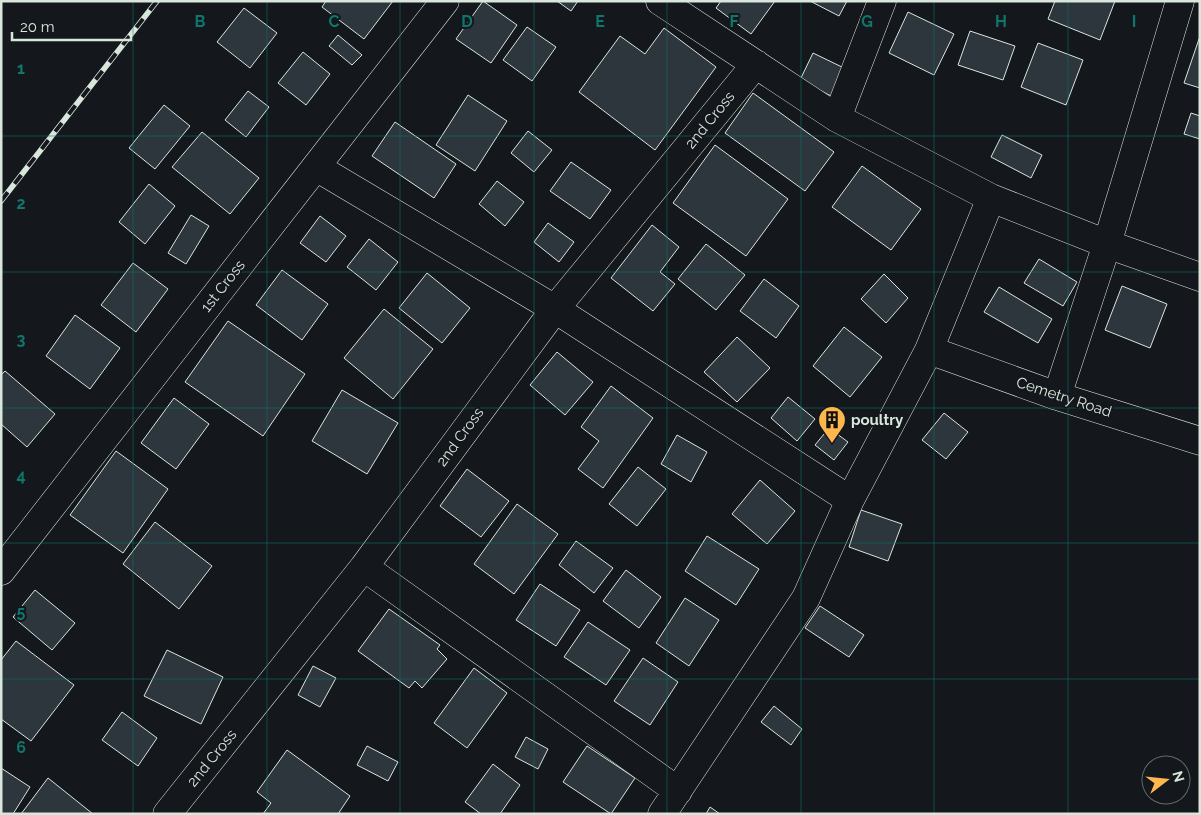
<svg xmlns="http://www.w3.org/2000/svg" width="1201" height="815" font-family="Raleway,sans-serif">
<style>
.building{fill:#2c363c;stroke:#d8e6dc}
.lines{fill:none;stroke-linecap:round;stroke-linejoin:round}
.street-casing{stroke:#d8e6dc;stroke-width:29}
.secondary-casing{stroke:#d8e6dc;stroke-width:29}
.street{stroke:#14181c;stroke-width:28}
.secondary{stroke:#14181c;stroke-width:28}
.rail-casing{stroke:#d8e6dc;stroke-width:5.5}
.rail{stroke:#14181c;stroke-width:4;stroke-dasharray:11;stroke-linecap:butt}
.grid{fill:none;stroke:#0f766e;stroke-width:1;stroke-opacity:0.55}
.labels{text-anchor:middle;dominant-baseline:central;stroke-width:4;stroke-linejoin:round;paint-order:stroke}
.street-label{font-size:15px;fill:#d8e6dc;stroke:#14181c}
.poi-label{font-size:15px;font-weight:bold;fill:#d8e6dc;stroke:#14181c;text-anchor:start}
.grid-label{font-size:16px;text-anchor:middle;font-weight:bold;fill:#0f766e;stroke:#14181c;stroke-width:4;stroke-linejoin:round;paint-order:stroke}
</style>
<rect width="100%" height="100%" fill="#14181c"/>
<!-- building -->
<path class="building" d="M326 1H393L364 39 322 7Z
M483 1 517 25 491 63 456 39Z
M557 1H578L571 11Z
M721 1H775L751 34 716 8Z
M810 1H847L839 16Z
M1055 1H1115L1100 40 1048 19Z
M244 8 277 33 250 68 217 42Z
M908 12 954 34 934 75 889 53Z
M527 27 556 47 532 81 503 60Z
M664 28 716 67 655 150 579 92 620 36 645 54Z
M970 31 1015 46 1003 80 958 65Z
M338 35 362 55 352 65 329 46Z
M1200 36V88L1184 83Z
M1038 43 1083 60 1066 105 1021 87Z
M303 52 330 74 306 105 278 83Z
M813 53 844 68 831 96 800 80Z
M248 91 269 107 246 137 225 120Z
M753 93 834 152 805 191 725 133Z
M468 95 507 121 475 171 436 145Z
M164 105 190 126 155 169 129 148Z
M1191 113 1200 116V139L1184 134Z
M395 122 456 164 434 198 372 156Z
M528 131 552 150 534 172 511 153Z
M202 132 259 178 230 214 172 167Z
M1002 135 1042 155 1031 178 991 157Z
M715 145 788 199 746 256 673 203Z
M571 162 611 190 590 219 550 191Z
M862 166 921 209 891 250 832 207Z
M497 181 524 202 505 226 479 204Z
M149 184 175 206 145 244 119 222Z
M191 215 209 226 186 264 168 253Z
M320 216 346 236 326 262 300 243Z
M548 223 574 242 559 262 534 242Z
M652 225 679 247 660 272 675 284 653 311 611 278Z
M369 239 398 262 376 290 347 267Z
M706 244 745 275 716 310 678 279Z
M1039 259 1077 282 1063 306 1024 283Z
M133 263 168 289 136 332 101 305Z
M282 270 328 304 302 340 256 305Z
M427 273 470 308 442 343 399 308Z
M884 274 908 298 886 323 861 299Z
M764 279 799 306 776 338 740 311Z
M1122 286 1167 304 1150 348 1105 330Z
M999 287 1052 319 1038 343 984 312Z
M384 309 433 349 393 399 344 358Z
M75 315 120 348 90 389 46 356Z
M228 321 305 374 263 436 185 382Z
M844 327 882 357 850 397 813 366Z
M737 337 770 368 737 402 704 372Z
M557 352 593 382 565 415 530 385Z
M5 371 55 414 27 447 1 424V375Z
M611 386 653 418 603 488 578 469 599 441 581 427Z
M342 390 398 423 367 474 312 441Z
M788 397 815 419 797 441 771 418Z
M174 398 209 424 176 469 141 443Z
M944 413 968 432 946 459 922 440Z
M829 428 848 442 834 460 815 445Z
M677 435 707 452 691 482 661 464Z
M116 451 168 489 123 553 70 515Z
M638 467 666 489 637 526 609 504Z
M467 469 509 501 481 537 440 506Z
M760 480 795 511 767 544 732 514Z
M517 504 558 534 514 594 474 564Z
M861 510 902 524 888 561 849 547Z
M155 522 212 566 179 609 123 564Z
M707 536 759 569 736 605 685 571Z
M576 541 613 568 594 593 559 565Z
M626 570 661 597 639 628 603 601Z
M540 584 580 610 556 646 516 620Z
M35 590 75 623 52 650 13 617Z
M685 598 719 620 689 666 656 643Z
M820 606 864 635 849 657 805 628Z
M389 609 440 645 437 649 447 659 422 688 415 681 409 688 358 651Z
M588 622 630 650 606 685 564 657Z
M16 641 74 685 31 741 1 719V660Z
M167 650 223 677 201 724 144 696Z
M643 658 678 682 650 725 614 701Z
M313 666 336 678 320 707 298 695Z
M474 668 507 693 467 748 434 723Z
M774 706 802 729 791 745 761 722Z
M122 712 157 738 138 766 102 740Z
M526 737 548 749 538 769 515 757Z
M367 746 398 762 388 781 357 765Z
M587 746 635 778 611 814 563 782Z
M287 750 350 796 338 814H263L271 803 257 792Z
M493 764 520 785 500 814H481L465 802Z
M1 768 30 787 13 814H1Z
M48 778 93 814H21Z
M710 807 720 814H706Z"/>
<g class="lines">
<defs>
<path id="street" d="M660 1 837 118 991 198 1107 244 1200 277
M837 118 882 1
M316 167 555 309 850 500
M929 350 1057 396 1200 441
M1057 396 1107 244 1180 1
M364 567 678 791
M167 814 364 567 555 309 756 64
M662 814 806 598 850 500 929 350 991 198"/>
<path id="secondary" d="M1 571 445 1"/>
</defs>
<!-- street casing -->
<use href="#street" class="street-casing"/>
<!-- secondary casing -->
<use href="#secondary" class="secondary-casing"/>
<!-- street -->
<use href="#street" class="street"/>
<!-- secondary -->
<use href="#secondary" class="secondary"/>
<defs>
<path id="rail" d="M1 201 157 1"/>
</defs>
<!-- rail casing -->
<use href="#rail" class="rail-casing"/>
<!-- rail -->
<use href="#rail" class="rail"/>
</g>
<!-- grid -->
<path class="grid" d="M133 1V814M267 1V814M400 1V814M534 1V814M667 1V814M801 1V814M934 1V814M1068 1V814M1 136H1200M1 272H1200M1 408H1200M1 543H1200M1 679H1200"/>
<!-- icons -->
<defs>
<symbol id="building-pin" viewBox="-11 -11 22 30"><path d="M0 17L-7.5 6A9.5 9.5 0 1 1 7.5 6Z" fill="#ffb74d" stroke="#14181c"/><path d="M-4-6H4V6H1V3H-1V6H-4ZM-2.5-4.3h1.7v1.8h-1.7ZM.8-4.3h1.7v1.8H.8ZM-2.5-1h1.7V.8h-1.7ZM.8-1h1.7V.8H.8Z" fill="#111"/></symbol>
</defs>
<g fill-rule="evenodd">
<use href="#building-pin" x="816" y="404" width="32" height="43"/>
</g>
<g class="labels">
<!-- street labels -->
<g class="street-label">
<text transform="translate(710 120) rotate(-51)">2nd Cross</text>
<text transform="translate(223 286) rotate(-52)">1st Cross</text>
<text transform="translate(1064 397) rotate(18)">Cemetry Road</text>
<text transform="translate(460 437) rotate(-54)">2nd Cross</text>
<text transform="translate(212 758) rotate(-51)">2nd Cross</text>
</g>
<!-- poi labels -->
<g class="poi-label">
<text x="851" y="420">poultry</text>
</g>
</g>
<g class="grid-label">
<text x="200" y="27">B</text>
<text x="334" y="27">C</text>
<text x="467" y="27">D</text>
<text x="600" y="27">E</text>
<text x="734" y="27">F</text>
<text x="867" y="27">G</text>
<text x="1001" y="27">H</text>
<text x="1134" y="27">I</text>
<text x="21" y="74">1</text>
<text x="21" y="209">2</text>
<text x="21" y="345">3</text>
<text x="21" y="481">4</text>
<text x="21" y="617">5</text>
<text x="21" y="753">6</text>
</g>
<!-- border -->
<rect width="1201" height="815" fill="none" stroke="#d8e6dc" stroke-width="5"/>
<!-- north arrow -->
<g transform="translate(1166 780) rotate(74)"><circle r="24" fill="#14181c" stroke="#626a69"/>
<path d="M0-4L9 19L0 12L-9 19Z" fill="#ffb74d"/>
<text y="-8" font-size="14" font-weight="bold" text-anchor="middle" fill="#d8e6dc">N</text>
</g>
<!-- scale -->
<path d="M12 32v8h119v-8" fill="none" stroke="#d8e6dc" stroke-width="2.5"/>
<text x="20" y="32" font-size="15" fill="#d8e6dc" stroke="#14181c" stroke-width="4" paint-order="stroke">20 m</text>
</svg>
